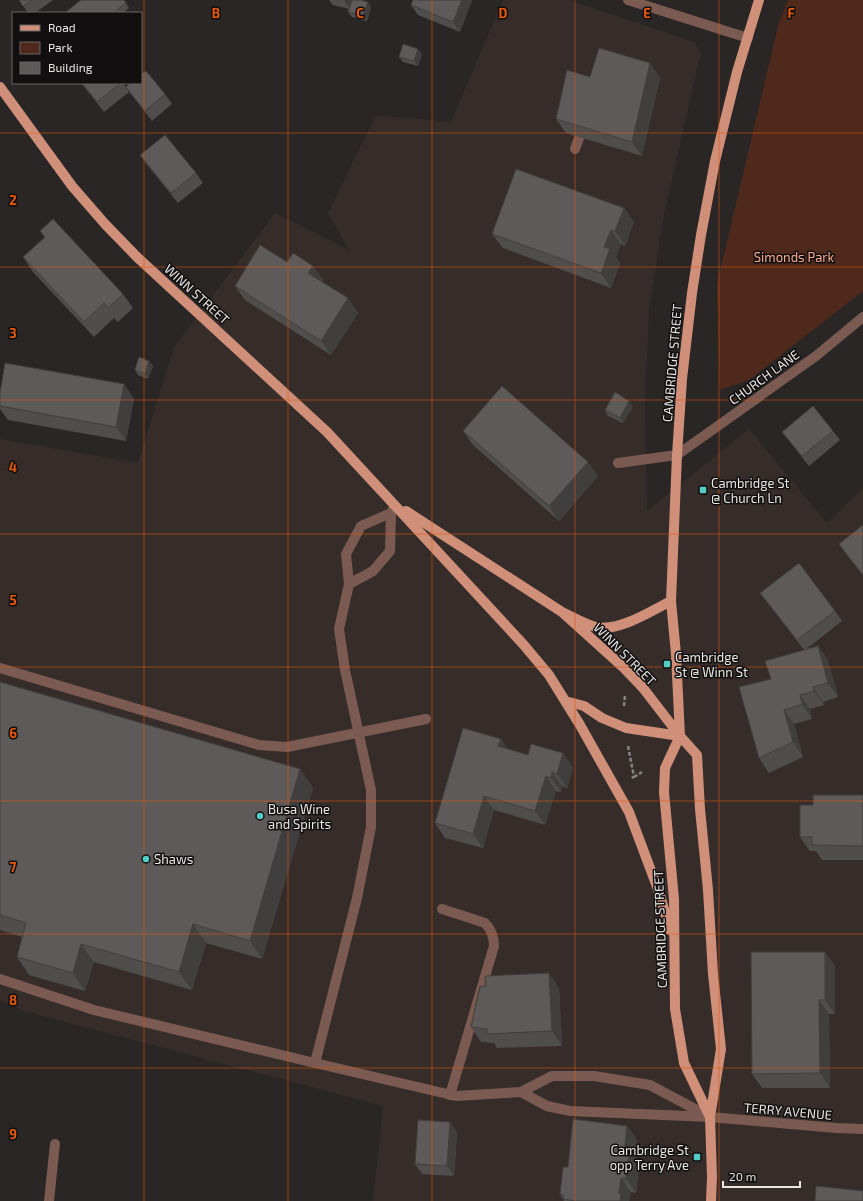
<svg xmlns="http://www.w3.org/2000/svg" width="863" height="1201" font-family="'Exo 2',sans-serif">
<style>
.built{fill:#362d2a}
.green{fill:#4f291b}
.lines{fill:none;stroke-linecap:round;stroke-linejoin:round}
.path{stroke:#868483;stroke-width:2.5;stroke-dasharray:4 2;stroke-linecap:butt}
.minor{stroke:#7b5b51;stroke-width:10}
.major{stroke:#cf8f79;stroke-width:10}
.wall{fill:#504d4d}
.shaded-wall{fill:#413f3e}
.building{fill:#5d5a59;stroke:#413f3e}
.grid{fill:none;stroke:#e8590c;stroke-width:1;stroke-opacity:0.55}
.poi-dot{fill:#55cdc6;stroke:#110f0f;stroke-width:1.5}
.labels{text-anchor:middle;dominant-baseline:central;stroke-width:3;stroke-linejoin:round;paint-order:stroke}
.park-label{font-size:13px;fill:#fdab8f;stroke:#110f0f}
.street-label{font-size:13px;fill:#eae8e7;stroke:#110f0f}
.poi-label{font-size:13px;fill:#eae8e7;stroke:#110f0f;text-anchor:start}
.grid-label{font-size:13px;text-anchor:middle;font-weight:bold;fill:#e8590c;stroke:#110f0f;stroke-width:3;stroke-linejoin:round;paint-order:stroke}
</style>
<rect width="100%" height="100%" fill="#292625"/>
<!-- built -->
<path class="built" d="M503 0H569L694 42 701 52 664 215 649 309 645 400 647 511 749 429 827 523 863 488V1201H373L383 1106 24 1011 0 1000V439L138 463 174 347 275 213 349 250 328 213 376 115 451 122Z"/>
<!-- green -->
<path class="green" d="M788 0H863V291L749 380 720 390 717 284 779 22Z"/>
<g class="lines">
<!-- path -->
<path class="path" d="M624 706 625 695
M628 746 634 777 630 778
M634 777 642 772"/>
<!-- minor -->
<path class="minor" d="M628 0 748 38
M575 149 579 138
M618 463 677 455 816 356 863 317
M391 513 361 526 346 554 349 584 339 629 345 670 371 790V827L357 898 315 1063 456 1096 521 1092 552 1076H594L650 1085 710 1117
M349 584 373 571 390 551 391 513 393 509
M0 668 259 745 287 747 426 719
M442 909 485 923C492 930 494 937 494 946L450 1095
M0 979 94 1010 315 1063
M521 1092 547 1106 570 1111 710 1117 836 1128 863 1129
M49 1201 55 1144"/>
<!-- major -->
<path class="major" d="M0 87 72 186 105 224 137 257 327 432 523 644 549 675 580 725 629 812 659 892 670 930
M406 511 562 612C573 617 584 624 596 627 619 632 651 611 671 601
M562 612 624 668 643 688 680 736 697 755 700 809 708 890 713 974 721 1049 710 1117 712 1177 711 1201
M565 701 584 706 602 718 626 728 680 736
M710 1117 684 1063 675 1009 674 899 664 792 665 768 680 736 676 654 671 601 677 455 682 379 692 293 701 235 715 161 737 72 759 0"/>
</g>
<!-- wall -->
<path class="wall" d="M19 0H53L35 13H28Z
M124 0 129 8 123 13H66Z
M329 0H361L371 7 367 21 352 17 348 12 349 9 333 5Z
M413 0H472L460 32 418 15 411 5Z
M422 54 418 66 403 62 399 57Z
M590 77 660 78 642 156 566 133 556 119Z
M81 83H123L126 87 165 94 172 104 152 121 129 92 104 112Z
M140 155 196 173 203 183 178 203 147 165Z
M624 208 634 222 625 246 621 244 616 257 620 263 611 288 503 248 492 234Z
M40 231 123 294 133 308 118 322 114 318 94 337 33 272 23 257 45 238Z
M287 262 313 266 323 280 321 282 348 298 358 313 331 355 245 300 235 286Z
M149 361 153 366 148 379 138 375 135 370Z
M124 384 134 399 126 441 8 420 0 409V393Z
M633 406 623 423 608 416 605 410Z
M463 431 598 476 559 521 473 445Z
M833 431 840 440 809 466 789 441 782 432Z
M863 525V576L849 558 839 544Z
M760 593 835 611 842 621 805 650 818 646 828 660 838 697 823 702 824 705 810 709 812 719 794 724 803 757 769 773 759 758 771 679 804 650Z
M0 682 300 769 313 788 262 959 206 943 192 990 94 962 85 991 29 975 17 957 22 937 0 930Z
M508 749 528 755 563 753 573 768 567 788 562 786 561 792 556 791 545 825 494 810 483 848 445 838 435 823Z
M863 795V860H822L816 851H810L800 837 813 805Z
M825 952 835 966V1014H829L830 1088H762L752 1074Z
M486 986 559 988 562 1046 497 1048 494 1043 481 1042 471 1027Z
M450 1122 457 1132 454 1176 422 1174 415 1164Z
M627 1126 637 1140 635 1163 639 1169 636 1193 631 1192 629 1201H564L560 1194Z"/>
<!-- shaded-wall -->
<path class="shaded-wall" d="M344 0H353L351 10Z
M462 0H472L460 32 453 22Z
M368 2 371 7 367 21 363 16Z
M418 49 422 54 418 66 414 61Z
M650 63 660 78 642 156 632 142Z
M624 208 634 222 625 246 615 231Z
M611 230 621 244 616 257 620 263 611 288 601 273 604 247Z
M313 266 323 280 318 288 308 273Z
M348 298 358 313 331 355 321 341Z
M149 361 153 366 148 379 145 374Z
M124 384 134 399 126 441 116 427Z
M629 401 633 406 623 423 620 418Z
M588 462 598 476 559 521 549 506Z
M818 646 828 660 838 697 828 683Z
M813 687 823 702 824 705 814 691Z
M800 695 810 709 812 719 802 704Z
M784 710 794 724 803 757 793 742Z
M501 739 511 753 498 746Z
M563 753 573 768 567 788 557 774Z
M300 769 313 788 262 959 250 941Z
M552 772 562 786 561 792 551 778Z
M546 776 556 791 545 825 535 811Z
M484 796 494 810 483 848 473 834Z
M193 924 206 943 192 990 179 972Z
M81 944 94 962 85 991 73 973Z
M825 952 835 966V1014L825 1000Z
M549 973 559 988 562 1046 552 1031Z
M819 1000 829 1014 830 1088 820 1073Z
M450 1122 457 1132 454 1176 447 1166Z
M627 1126 637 1140 635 1163 639 1169 636 1193 626 1178 624 1154Z
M621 1178 631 1192 629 1201H620L619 1193Z"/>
<!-- building -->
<path class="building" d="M19 0H32L23 6Z
M81 0H124L126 3 113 13H66V12Z
M352 0H361L368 2 363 16 348 12Z
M413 0H462L453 22 411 5Z
M403 44 418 49 414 61 399 57Z
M599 48 650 63 632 142 556 119 567 70 590 77Z
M146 71 165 94 145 111 126 87 130 83H141V74Z
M82 83H121L97 102Z
M165 135 196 173 171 193 140 155Z
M516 169 624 208 615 231 611 230 604 247 610 249 601 273 492 234Z
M53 219 123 294 108 308 104 303 84 322 23 257 45 237 40 231Z
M260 245 287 262 293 253 313 266 308 273 348 298 321 341 235 286Z
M139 357 149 361 145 374 135 370Z
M5 363 124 384 116 427 0 406V393Z
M502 386 588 462 549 506 463 431Z
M615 392 629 401 620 418 605 410Z
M813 406 833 431 802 456 782 432Z
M863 525V575L839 544Z
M799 563 835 611 797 640 760 593Z
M818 646 828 683 813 687 814 691 800 695 802 704 784 710 793 742 759 758 739 687 771 679 765 661Z
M0 682 300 769 250 941 193 924 179 972 81 944 73 973 17 957 26 923 0 915Z
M463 728 501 739 498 746 528 755 531 744 563 753 557 774 552 772 551 778 546 776 535 811 484 796 473 834 435 823Z
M813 795H863V846L812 845V837H800V805H813Z
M751 952H825V1000H819L820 1073 752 1074Z
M549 973 552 1031 487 1034V1029L471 1027 480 986H486L485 976Z
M573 1119 627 1126 624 1154 629 1155 626 1178H621L619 1193H621L620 1201H576L563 1199 564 1195 560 1194 563 1167H568Z
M418 1120 450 1122 447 1166 415 1164Z
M816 1186 863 1191V1201H815Z"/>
<!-- grid -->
<path class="grid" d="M144 0V1201M288 0V1201M432 0V1201M575 0V1201M719 0V1201M0 133H863M0 267H863M0 400H863M0 534H863M0 667H863M0 801H863M0 934H863M0 1068H863"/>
<!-- markers -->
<g class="poi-dot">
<rect x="699" y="486" width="8" height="8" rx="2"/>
<rect x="663" y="660" width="8" height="8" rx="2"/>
<circle cx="260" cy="816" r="4"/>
<circle cx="146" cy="859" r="4"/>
<rect x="693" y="1153" width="8" height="8" rx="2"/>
</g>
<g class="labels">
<!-- park labels -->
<g class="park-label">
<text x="794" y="257">Simonds Park</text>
</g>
<!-- street labels -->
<g class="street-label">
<text transform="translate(197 294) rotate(42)">WINN STREET</text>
<text transform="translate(672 363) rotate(-85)">CAMBRIDGE STREET</text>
<text transform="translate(764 377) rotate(-36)">CHURCH LANE</text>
<text transform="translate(625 654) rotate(45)">WINN STREET</text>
<text transform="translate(660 929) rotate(-92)">CAMBRIDGE STREET</text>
<text transform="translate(788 1111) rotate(5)">TERRY AVENUE</text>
</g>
<!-- poi labels -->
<g class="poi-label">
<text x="711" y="483">Cambridge St<tspan x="711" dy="15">@ Church Ln</tspan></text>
<text x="675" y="657">Cambridge<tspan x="675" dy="15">St @ Winn St</tspan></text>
<text x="268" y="809">Busa Wine<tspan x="268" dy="15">and Spirits</tspan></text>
<text x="154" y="859">Shaws</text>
<text x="689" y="1150" text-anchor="end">Cambridge St<tspan x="689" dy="15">opp Terry Ave</tspan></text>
</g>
</g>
<g class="grid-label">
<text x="216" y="18">B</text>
<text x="360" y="18">C</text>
<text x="503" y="18">D</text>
<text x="647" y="18">E</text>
<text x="791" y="18">F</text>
<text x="13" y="205">2</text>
<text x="13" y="338">3</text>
<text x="13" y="472">4</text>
<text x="13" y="605">5</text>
<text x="13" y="738">6</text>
<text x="13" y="872">7</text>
<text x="13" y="1005">8</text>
<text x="13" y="1139">9</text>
</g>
<!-- legend -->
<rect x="12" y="12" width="130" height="72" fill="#110f0f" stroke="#686665"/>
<rect x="20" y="25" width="20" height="6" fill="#cf8f79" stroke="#686665"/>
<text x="48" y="32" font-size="12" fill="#eae8e7">Road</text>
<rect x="20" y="42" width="20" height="12" fill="#4f291b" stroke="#686665"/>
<text x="48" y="52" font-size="12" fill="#eae8e7">Park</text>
<rect x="20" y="62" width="20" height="12" fill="#5d5a59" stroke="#686665"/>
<text x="48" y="72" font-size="12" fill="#eae8e7">Building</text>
<!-- scale -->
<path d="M723 1181v6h77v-6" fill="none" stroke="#eae8e7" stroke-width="2"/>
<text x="729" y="1181" font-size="12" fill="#eae8e7" stroke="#110f0f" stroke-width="3" paint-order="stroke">20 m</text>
</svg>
